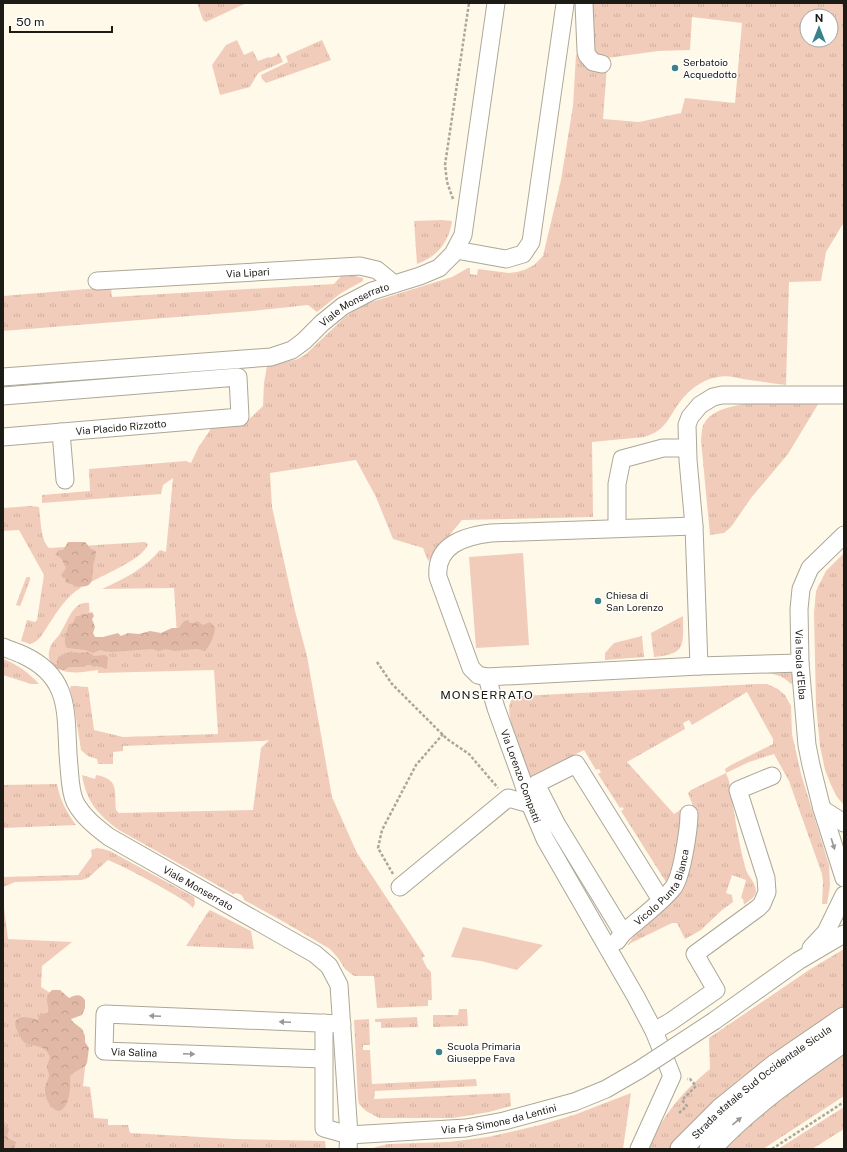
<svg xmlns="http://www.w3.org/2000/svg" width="847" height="1152" font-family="'Public Sans',sans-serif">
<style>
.grass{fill:url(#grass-tufts);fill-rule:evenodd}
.forest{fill:url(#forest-crowns)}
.park{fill:#f2ccba}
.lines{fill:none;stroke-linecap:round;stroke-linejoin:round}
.minor-casing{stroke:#aca797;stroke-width:19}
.major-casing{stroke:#aca797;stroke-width:23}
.path{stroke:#aba79a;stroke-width:2.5;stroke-dasharray:3 2;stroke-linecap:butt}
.minor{stroke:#fff;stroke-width:17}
.major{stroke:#fff;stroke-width:21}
.minor-bridge-casing{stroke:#aca797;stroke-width:19;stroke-linecap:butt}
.minor-bridge{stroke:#fff;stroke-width:17}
.oneway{fill:#999896}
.poi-dot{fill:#3a828a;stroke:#fff;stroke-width:1.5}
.labels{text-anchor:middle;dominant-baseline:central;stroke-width:3;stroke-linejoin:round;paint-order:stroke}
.poi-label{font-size:10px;fill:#1d1b15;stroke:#fff;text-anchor:start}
.street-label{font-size:10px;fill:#1d1b15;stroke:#fff}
.quarter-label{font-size:12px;letter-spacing:1px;fill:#1d1b15;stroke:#fff}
</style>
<defs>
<pattern id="grass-tufts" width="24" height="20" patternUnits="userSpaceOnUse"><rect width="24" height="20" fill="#f2ccba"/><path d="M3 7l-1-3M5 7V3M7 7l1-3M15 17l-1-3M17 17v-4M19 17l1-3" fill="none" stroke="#cfaf9f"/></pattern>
<pattern id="forest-crowns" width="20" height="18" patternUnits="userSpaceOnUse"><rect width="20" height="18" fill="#e0b8a5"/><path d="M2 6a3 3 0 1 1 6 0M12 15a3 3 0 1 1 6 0" fill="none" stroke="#c09e8d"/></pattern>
</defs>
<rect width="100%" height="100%" fill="#fef9e8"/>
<!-- grass -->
<path class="grass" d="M197 3H244V4L206 22 203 20Z
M585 3H844V222L826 252 821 281 789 282 786 385C772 383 757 381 743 379 735 377 726 375 718 377 699 380 685 393 675 409 666 424 661 432 644 437L592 442 593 517 462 520 428 561 423 548 393 539 376 497 356 460 270 473 272 507 295 611 307 656 332 797 357 853 425 956 422 958 427 968 431 972 432 1000H428V1006L377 1008 374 976H354L345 969 338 958 330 949 284 922 244 900C243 895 238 892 233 894L119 830C98 815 86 801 82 775L95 779 96 775C120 779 114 792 116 810L119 813 253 810 261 748 269 740 264 741 123 746V751L113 752V764H98L97 759 88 756 81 750 74 705 70 688 71 686 88 687 94 730 123 737 218 734 214 670 98 673V670C83 672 64 676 53 665 48 660 48 654 50 648 52 641 58 638 61 632 68 621 73 601 89 603L91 639 177 635 174 588 102 589C124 579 144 569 160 550L166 552 173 478 163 485 161 494 42 503V495L90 491 89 469 186 461 191 463 198 448 212 427 244 424 263 406 264 383 267 366 298 359 306 354 345 317 362 305 452 277 468 268H470V274L477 275 478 269 509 273 517 272 524 270 534 265 543 256 561 180 573 106 576 54 589 65 607 66 603 119 639 122 681 113 685 98 735 103 742 23 692 17 690 50 658 51 600 59 595 58ZM807 16H831V40H807Z
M237 40 244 55 253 51 258 61 269 57 270 58 277 55V54L279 53 283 62 258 73 250 87 220 95 212 65 226 45Z
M322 40 331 60 266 83 262 79 261 75 288 62 286 56Z
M442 220 452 221C449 242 438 256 417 264L414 221Z
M342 275H351L363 278V281L341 293 317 312 308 305 252 311 3 331V296L111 287 112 297 334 284Z
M820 401 788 454 751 498 731 527 724 533 710 535 701 440C702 434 701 428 705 422 721 397 792 402 820 401Z
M31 506 39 507C41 519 40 539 49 548L145 542 148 544C143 561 94 578 79 589 66 597 57 612 49 624 43 633 40 641 30 644L21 641 27 620 35 622 37 620 44 575 19 530 3 531V508Z
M844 553V805L837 797 831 785 825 770 820 746 816 705 814 613 816 591 826 571Z
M27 577H30V580L21 604 20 606 16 605 26 578Z
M683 616C683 645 687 654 654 657L651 633Z
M642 636 644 657 605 660V653L614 643Z
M3 659C17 664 29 673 39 684H31L3 675Z
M792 671V683L791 684C782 674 770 673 757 672Z
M758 684H767L778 689 785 695 791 706 792 734 801 774 829 865 830 886 827 904H822L823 882 822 874 789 781 774 754 749 762 726 773 729 781C734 811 738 841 746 870 749 878 756 882 756 892 755 898 748 901 744 905L743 899 741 898 746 880 732 875 726 893 732 895 733 902 722 910 701 930 685 939 677 923H672L631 943 627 946 633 937 648 920 671 900 693 818 692 803 688 793 691 790 726 773 725 769 731 765 773 744V739L747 692 692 725 689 720 683 723 685 729 627 762 674 814 683 808 685 821 672 877 666 882 621 811 624 809 622 807 620 808 598 774 601 772 599 769 596 770 584 750 527 778C523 764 505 715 510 703 512 698 516 697 520 696Z
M57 784C60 800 66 811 76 825L3 828V785Z
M97 848 103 849 110 851 194 897 195 903 193 908C188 902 181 899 175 895 153 882 131 870 108 860L88 878 82 880 15 882 3 887V877L78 875 92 856 91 850Z
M3 900 8 939 72 942 42 966 41 987 63 1001 86 1059 83 1086 90 1087 94 1118 108 1119V1125H128L130 1133 235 1139 325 1141 326 1149H285L284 1148 279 1149H3Z
M210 910 251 931 254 949 186 946 208 912Z
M844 949V1008L788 1043 738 1080 674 1142 669 1149H648C663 1115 681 1093 710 1069L709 1038 809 970Z
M459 1009H467L468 1026 433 1027V1015H458Z
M417 1017 418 1027 381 1028V1022H375V1019Z
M369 1019 370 1045H363V1050H370L372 1084 476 1079 477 1086 375 1091 374 1099 510 1093 511 1106 489 1112 453 1118H379L366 1111 359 1104 358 1099 354 1020Z
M844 1054V1096L763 1149H724L765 1110Z
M631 1093 623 1149H372L376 1147 388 1144 449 1142 488 1137 540 1125 574 1115Z
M844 1107V1129L812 1149H778Z"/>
<!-- forest -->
<path class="forest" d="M68 542H85L91 549 96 551C96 558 93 563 93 570 92 574 93 579 91 582 87 591 71 584 65 582L66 578H63L62 574 66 568 61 558 55 555 59 550H63Z
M92 612 94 616 92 619 95 627 93 633 95 637H103L118 633 121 636 128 633 139 634 150 631 161 633 172 628H179L184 621 188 620 190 623H194L197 621 203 625 210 622 215 627C215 635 210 646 205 651L197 649 174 651 166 649 159 651 152 649 111 652 100 650 93 653 85 650 67 648C62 641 67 632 69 624L73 623 76 616H80L82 614H88Z
M72 651 73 653 76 652 79 653 87 652 94 656 105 655 108 657 107 669 97 666 94 667 90 665H87L84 667H69L63 670 56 668 58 657Z
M52 990H60L69 998C75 995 80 993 85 1000V1008L82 1015 71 1019 73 1022 82 1029 85 1036V1042L89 1048 87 1063 85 1066 75 1072 70 1076C71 1086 70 1108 59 1111 49 1109 44 1096 45 1087 46 1083 49 1079 49 1075 49 1072 47 1070 47 1066 48 1062 51 1058 49 1055 44 1043 29 1048 23 1041 21 1039 21 1038 20 1035 19 1034 17 1032 17 1030 9 1014 29 1016 38 1020L41 1014 48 1013C50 1003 42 1000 52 990Z
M3 1124 9 1129 7 1136 9 1139 16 1142 14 1149H3Z"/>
<!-- park -->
<path class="park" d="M523 553 529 645 476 648 469 557Z
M463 927 543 945 517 970 481 961 451 957Z"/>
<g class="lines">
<defs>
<g id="minor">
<path d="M584 3 586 51 587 55 593 62 602 64"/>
<path d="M456 250 506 259 523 254 531 242 565 4"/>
<path id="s1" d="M97 281 360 266 377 270 394 284"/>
<path id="s2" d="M3 377 271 357 292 350 304 341 322 323 343 306 372 291 420 276 439 268 453 254 463 235 496 3"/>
<path d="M3 396 238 377 240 417 3 437"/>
<path d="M61 432 65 480"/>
<path d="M617 528V484L622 459 663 448H687"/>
<path id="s3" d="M844 535 810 568 801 589 799 609 800 663 807 745 811 765 822 809 844 878"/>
<path id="s4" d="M3 647C10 650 17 652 23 655 75 679 64 719 69 766 70 777 70 791 75 802 83 817 96 827 109 837L315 954 329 966 339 985 349 1135 348 1149"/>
<path d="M699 666 694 526 688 460 687 425 690 417 700 405 713 397 722 395H844"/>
<path d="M487 677 478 675 471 668 438 577C435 545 465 536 491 533L694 526"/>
<path d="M822 809 844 823"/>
<path d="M400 887 508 798 530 804"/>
<path d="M623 933 557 825 536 784 576 764 661 900"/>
<path id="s5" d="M617 941 623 933C638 920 660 904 673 888 682 877 689 828 689 814"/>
<path d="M811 948 826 932 844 895"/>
<path d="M714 1021 798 961 844 934"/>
<path id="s6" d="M324 1023V1128L349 1135 466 1128 504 1121 574 1102 606 1089 639 1070"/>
<path d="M654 1031 670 1022 716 990 695 954 758 908 762 904 767 892 766 878 738 790 772 776"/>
<path d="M323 1059 104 1051 105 1014 342 1024"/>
<path d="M639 1149 672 1076 654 1031 636 997 545 839 530 804 521 777 496 708 487 677 699 666 800 663"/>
</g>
<g id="major">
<path id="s7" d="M681 1149 721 1109 774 1066 844 1018"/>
<path d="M710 1149C750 1106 796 1074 844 1041"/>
</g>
</defs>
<!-- minor casing -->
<use href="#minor" class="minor-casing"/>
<!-- major casing -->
<use href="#major" class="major-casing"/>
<!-- path -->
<path class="path" d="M453 199 447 182 445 165 469 3
M377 662 392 684 447 739 469 754 498 788
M393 874 378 848 382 830 416 765 443 734
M679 1113 687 1106 682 1100 696 1086 690 1079H687
M772 1149 844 1102"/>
<!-- minor -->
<use href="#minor" class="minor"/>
<!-- major -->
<use href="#major" class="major"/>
<defs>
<path id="minor-bridge" d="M639 1070 714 1021"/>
</defs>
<!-- minor-bridge casing -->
<use href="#minor-bridge" class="minor-bridge-casing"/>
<!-- minor-bridge -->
<use href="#minor-bridge" class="minor-bridge"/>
</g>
<!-- one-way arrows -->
<defs><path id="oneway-solid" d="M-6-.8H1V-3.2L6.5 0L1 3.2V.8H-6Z"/></defs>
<g class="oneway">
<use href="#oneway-solid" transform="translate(833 844) rotate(73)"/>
<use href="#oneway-solid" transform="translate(155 1016) rotate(-177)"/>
<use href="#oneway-solid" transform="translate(285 1022) rotate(-178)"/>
<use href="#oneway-solid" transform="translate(189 1054) rotate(2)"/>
<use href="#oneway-solid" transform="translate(737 1121) rotate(-40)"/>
</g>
<!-- markers -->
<g class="poi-dot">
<circle cx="675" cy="68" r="4"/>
<circle cx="598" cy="601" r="4"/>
<circle cx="439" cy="1052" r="4"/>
</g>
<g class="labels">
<!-- poi labels -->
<g class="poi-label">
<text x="683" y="62">Serbatoio<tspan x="683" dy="12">Acquedotto</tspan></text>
<text x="606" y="595">Chiesa di<tspan x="606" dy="12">San Lorenzo</tspan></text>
<text x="447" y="1046">Scuola Primaria<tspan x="447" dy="12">Giuseppe Fava</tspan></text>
</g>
<!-- street labels -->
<g class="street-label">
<text stroke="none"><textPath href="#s1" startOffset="151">Via Lipari</textPath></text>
<text stroke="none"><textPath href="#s2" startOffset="369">Viale Monserrato</textPath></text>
<text transform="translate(121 427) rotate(-5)">Via Placido Rizzotto</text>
<text stroke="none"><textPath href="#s3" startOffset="146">Via Isola d'Elba</textPath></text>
<text transform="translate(521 776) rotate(70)">Via Lorenzo Compatti</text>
<text stroke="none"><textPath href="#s5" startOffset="72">Vicolo Punta Bianca</textPath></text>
<text stroke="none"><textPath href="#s4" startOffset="339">Viale Monserrato</textPath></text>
<text transform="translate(134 1052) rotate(2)">Via Salina</text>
<text stroke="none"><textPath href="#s7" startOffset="105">Strada statale Sud Occidentale Sicula</textPath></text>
<text stroke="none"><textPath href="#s6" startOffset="282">Via Frà Simone da Lentini</textPath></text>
</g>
<!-- quarter labels -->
<g class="quarter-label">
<text x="487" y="695">MONSERRATO</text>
</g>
</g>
<!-- border -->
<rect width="847" height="1152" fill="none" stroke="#1d1b15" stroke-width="8"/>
<!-- north arrow -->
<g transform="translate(819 28)"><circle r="19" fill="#ffffff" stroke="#a5a4a1"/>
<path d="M0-3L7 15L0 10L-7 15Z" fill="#3a828a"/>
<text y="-6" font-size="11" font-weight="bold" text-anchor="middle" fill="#1d1b15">N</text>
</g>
<!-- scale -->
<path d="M10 26v6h102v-6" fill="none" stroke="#1d1b15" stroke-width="2"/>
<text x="16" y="26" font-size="12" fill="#1d1b15" stroke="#ffffff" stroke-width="3" paint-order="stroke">50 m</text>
</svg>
